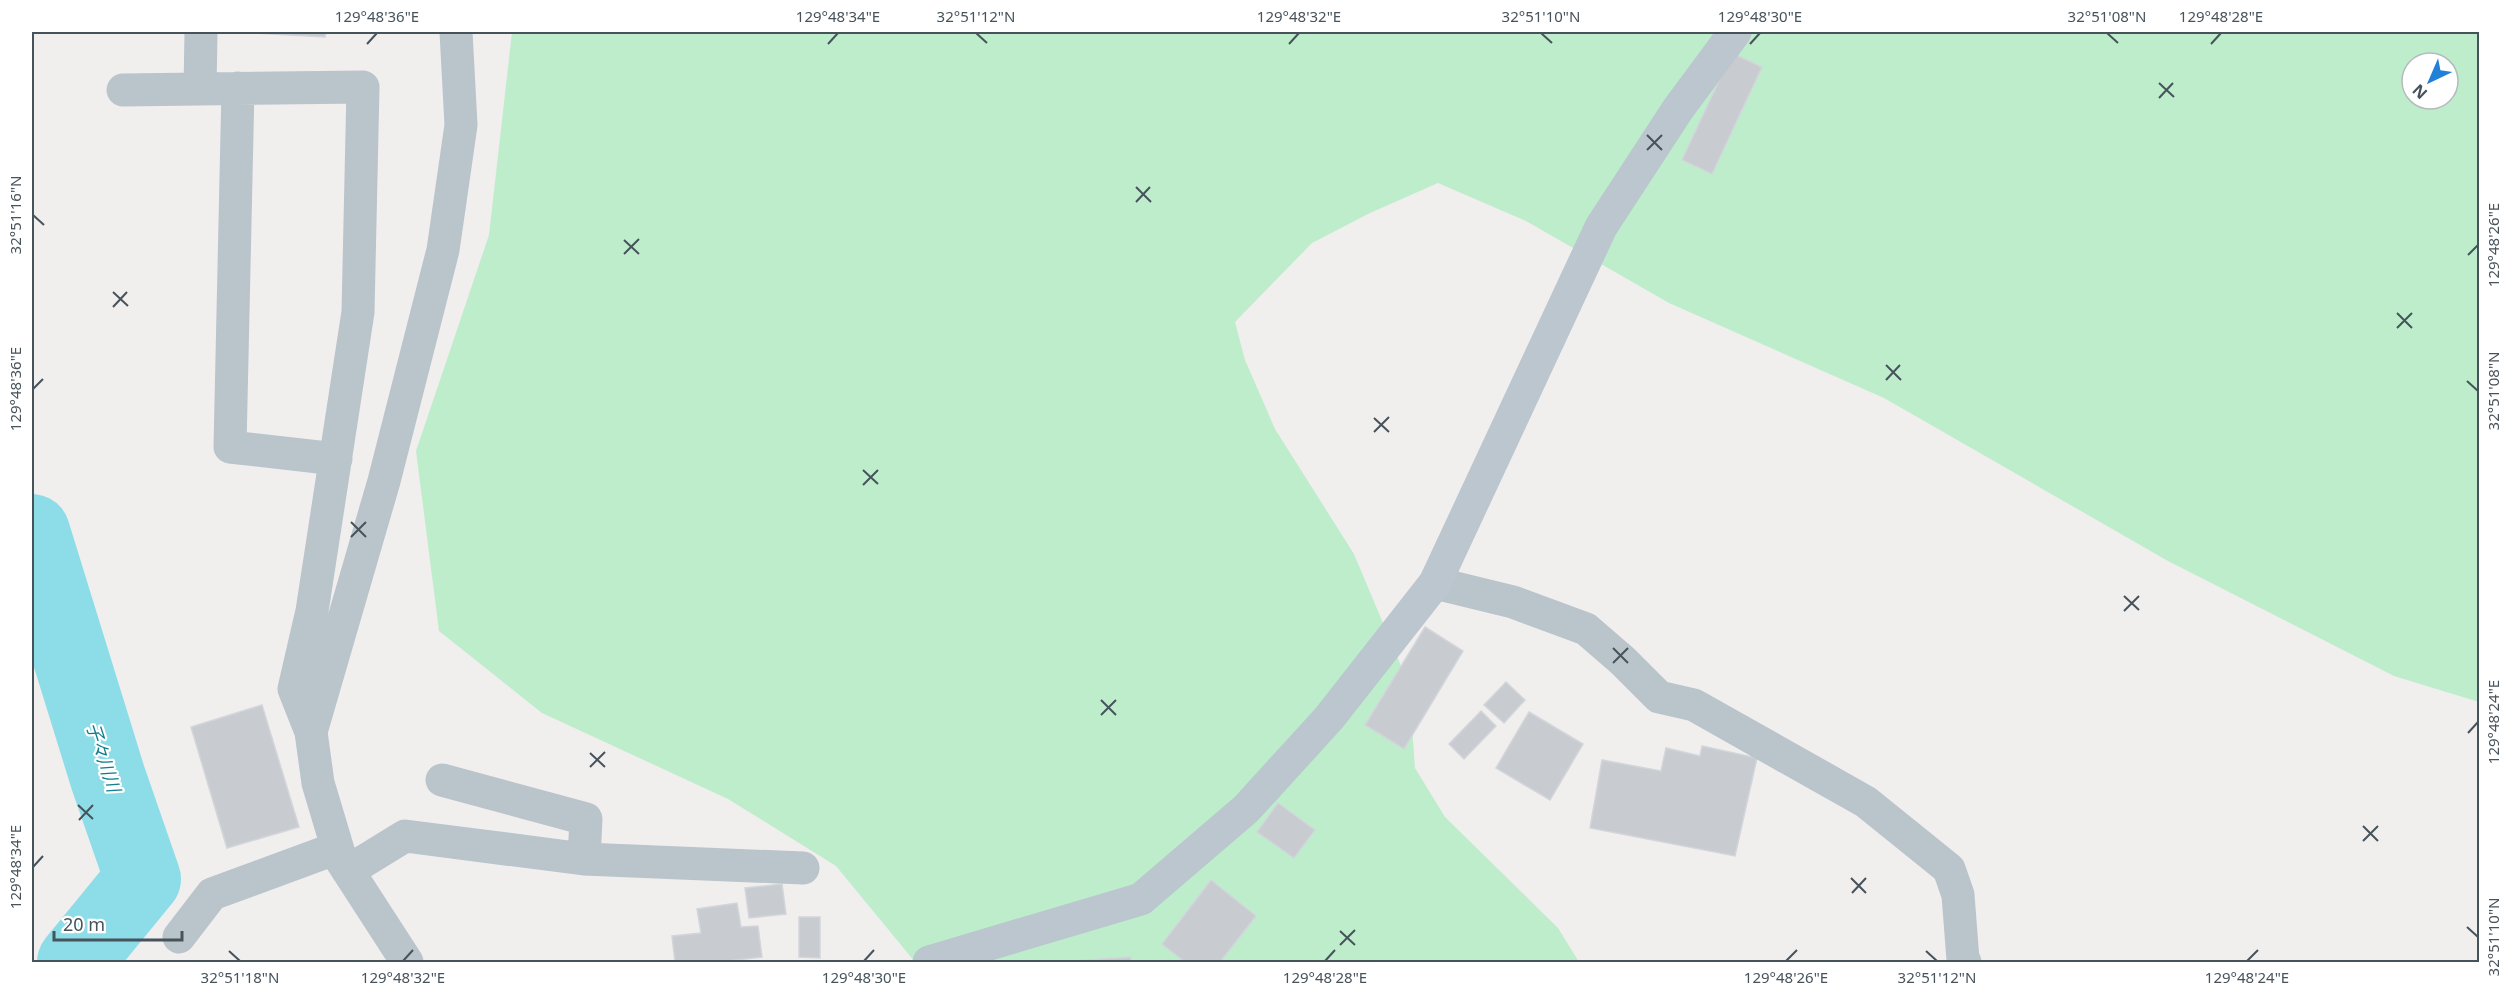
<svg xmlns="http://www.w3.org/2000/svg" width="2511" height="994" font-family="'Noto Sans','Noto Sans JP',sans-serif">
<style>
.green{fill:#beedcc;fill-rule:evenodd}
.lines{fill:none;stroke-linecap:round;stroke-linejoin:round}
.river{stroke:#8ddde8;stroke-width:76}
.building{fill:#c8ccd1;stroke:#d2d5da;stroke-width:1.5}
.street{stroke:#bac4cb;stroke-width:33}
.secondary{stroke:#bbc6cf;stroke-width:33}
.ticks{fill:none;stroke:#47535b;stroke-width:2}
.labels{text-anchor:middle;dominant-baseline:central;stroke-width:4.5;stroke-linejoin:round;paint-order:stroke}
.water-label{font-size:18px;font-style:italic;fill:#127e8d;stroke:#fff}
.neatline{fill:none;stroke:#47535b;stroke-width:2}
.ticks-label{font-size:15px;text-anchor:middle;fill:#47535b}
</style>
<rect width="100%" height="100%" fill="#f1eeee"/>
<!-- green -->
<path class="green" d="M512 32H2479V702L2394 676 2168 561 1884 398 1669 303 1526 221 1438 183 1370 213 1312 243 1235 322 1245 360 1275 429 1354 554 1409 685 1415 768 1445 817 1558 928 1579 962H915L836 866 728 799 542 713 439 631 416 451 489 235ZM2412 63H2448V99H2412Z"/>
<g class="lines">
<!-- river -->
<path class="river" d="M32 532 108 778 143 879 75 962"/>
</g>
<!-- building -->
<path class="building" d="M238 32H326L325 37Z
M1732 53 1762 67 1712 174 1682 160Z
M1425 627 1463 651 1404 749 1365 725Z
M1506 682 1525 700 1504 723 1484 705Z
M262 705 299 827 227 848 191 727Z
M1481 711 1496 726 1464 759 1449 744Z
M1529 712 1583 744 1550 800 1496 768Z
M1702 746 1757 758 1735 856 1590 828 1602 760 1661 771 1666 748 1700 756Z
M1278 803 1315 830 1294 858 1257 832Z
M1211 880 1256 916 1220 962H1185L1162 944Z
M782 884 786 914 749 918 745 888Z
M737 903 741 927 758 926 762 957 718 962H675L672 936 701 933 697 909Z
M799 917H820V958L799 957Z
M1131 957V962H1056Z"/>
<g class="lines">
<!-- street -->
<path class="street" d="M238 88 230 447 336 459
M200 89 201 32
M123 90 363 87 358 312 312 611 294 689 311 732
M1435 583 1513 602 1586 629 1623 661 1659 697 1694 705 1866 802 1949 869 1958 895 1963 960 1965 962
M442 780 586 819 584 859
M348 871 405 836 584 859 803 868
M179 937 212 894 337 848
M407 962 341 860 318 783 311 732 384 481 443 250 461 125 456 32"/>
<!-- secondary -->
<path class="secondary" d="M929 962 1141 899 1246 809 1329 718 1435 583 1601 227 1678 109 1735 32"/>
</g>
<!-- ticks -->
<path class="ticks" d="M976 33 987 43M1541 33 1552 43M2107 33 2118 43M367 44 377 33M828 44 838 33M1289 44 1299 33M1750 44 1760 33M2211 44 2221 33M2159 83 2174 97M2159 98 2173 83M1647 135 1662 150M1647 150 1662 135M1136 187 1151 202M1136 202 1150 187M33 215 44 225M624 240 639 254M624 254 639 239M2468 255 2478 245M113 292 128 306M113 307 127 292M2397 313 2412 328M2397 328 2412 313M1886 365 1901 380M1886 380 1900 365M2467 381 2478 391M33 389 43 379M1374 418 1389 432M1374 432 1389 417M863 470 878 484M863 485 878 470M351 522 366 537M351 537 366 522M2124 596 2139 610M2124 611 2139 596M1613 648 1628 663M1613 663 1628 648M1101 700 1116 715M1101 715 1116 700M2468 733 2478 722M590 753 605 767M590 767 605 752M78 805 93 819M79 820 93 805M2363 826 2378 841M2363 841 2378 826M33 867 43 856M1851 878 1866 893M1852 893 1866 878M2467 927 2478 937M1340 931 1355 945M1340 945 1355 930M229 951 240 961M1926 951 1937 961M403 961 413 950M864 961 874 950M1325 961 1335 950M1786 961 1797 950M2247 961 2258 950"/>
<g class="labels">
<!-- water labels -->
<g class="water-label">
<text transform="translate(104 757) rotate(72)">子々川川</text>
</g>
</g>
<!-- border -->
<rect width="2511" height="994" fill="none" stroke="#ffffff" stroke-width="66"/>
<!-- north arrow -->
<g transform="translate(2430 81) rotate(224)"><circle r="28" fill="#ffffff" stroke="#b5babd" stroke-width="1.5"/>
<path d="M0-4.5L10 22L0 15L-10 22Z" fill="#2181d8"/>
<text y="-9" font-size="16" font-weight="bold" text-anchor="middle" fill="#47535b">N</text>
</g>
<!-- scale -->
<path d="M54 931v9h128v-9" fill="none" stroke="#47535b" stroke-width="3"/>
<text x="63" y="931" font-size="18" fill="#47535b" stroke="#ffffff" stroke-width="4.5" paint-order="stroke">20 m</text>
<rect x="33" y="33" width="2445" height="928" class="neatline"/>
<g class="ticks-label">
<text x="377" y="22">129°48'36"E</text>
<text x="838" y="22">129°48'34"E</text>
<text x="976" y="22">32°51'12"N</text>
<text x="1299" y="22">129°48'32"E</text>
<text x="1541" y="22">32°51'10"N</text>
<text x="1760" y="22">129°48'30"E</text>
<text x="2107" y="22">32°51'08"N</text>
<text x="2221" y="22">129°48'28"E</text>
<text transform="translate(16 215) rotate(-90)" y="5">32°51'16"N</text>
<text transform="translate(2494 245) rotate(-90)" y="5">129°48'26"E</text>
<text transform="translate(16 389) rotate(-90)" y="5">129°48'36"E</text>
<text transform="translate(2494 391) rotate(-90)" y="5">32°51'08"N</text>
<text transform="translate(2494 722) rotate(-90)" y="5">129°48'24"E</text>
<text transform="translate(16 867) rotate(-90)" y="5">129°48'34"E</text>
<text transform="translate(2494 937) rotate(-90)" y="5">32°51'10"N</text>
<text x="240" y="983">32°51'18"N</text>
<text x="403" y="983">129°48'32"E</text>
<text x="864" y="983">129°48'30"E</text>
<text x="1325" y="983">129°48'28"E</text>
<text x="1786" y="983">129°48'26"E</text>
<text x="1937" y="983">32°51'12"N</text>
<text x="2247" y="983">129°48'24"E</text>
</g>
</svg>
